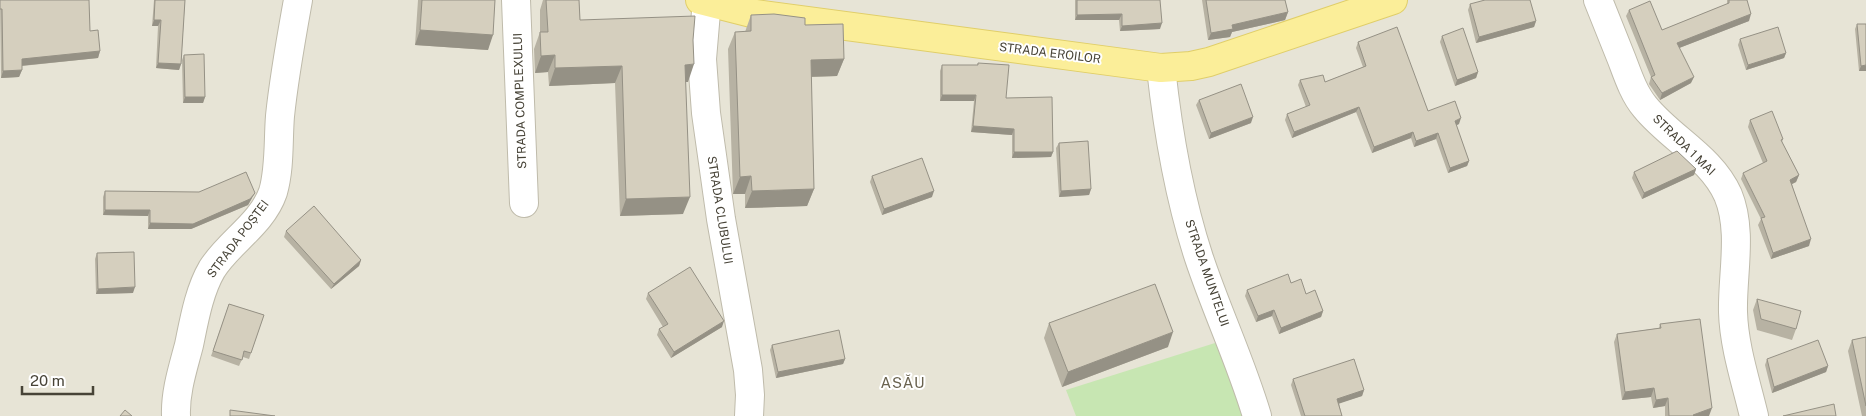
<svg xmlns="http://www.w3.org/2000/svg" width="1866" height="416" font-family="'Public Sans',sans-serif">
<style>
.residential{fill:#e7e4d6}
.green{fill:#c7e6b2}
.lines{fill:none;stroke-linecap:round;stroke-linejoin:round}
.minor-casing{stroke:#bfbbab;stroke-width:30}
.major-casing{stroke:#e0ce69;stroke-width:30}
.minor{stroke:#fff;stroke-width:28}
.major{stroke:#fbee99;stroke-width:28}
.wall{fill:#b7b2a3}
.shaded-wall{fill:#959185}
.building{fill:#d5cfbe;stroke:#959185}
.labels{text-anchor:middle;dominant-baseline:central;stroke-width:4;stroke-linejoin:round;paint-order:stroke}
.street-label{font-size:12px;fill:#474337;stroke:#fff}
.quarter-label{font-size:15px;letter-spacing:1px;fill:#69624e;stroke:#fff}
</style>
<rect width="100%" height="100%" fill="#f3f2e8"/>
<!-- residential -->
<path class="residential" d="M0 0H1866V416H0Z"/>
<!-- green -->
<path class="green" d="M1215 343 1232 373 1242 416H1076L1066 390Z"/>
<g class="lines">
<defs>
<path id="minor" d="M516 0 524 203
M707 0 702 59 706 113 721 219 748 370 750 395 749 416
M1598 0C1606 20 1614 40 1622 60 1628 76 1634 94 1645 107 1671 139 1711 157 1728 195 1743 231 1732 275 1733 312 1734 347 1746 382 1754 416
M1161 68C1168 133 1179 197 1199 258 1217 312 1241 362 1257 416
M176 416C175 392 183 368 189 345 194 321 199 291 212 269 229 242 262 224 273 192 280 168 278 141 280 116 284 77 291 39 298 0"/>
<path id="major" d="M700 0 755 14 1161 68 1191 66 1209 62 1393 0"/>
</defs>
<!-- minor casing -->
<use href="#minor" class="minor-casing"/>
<!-- major casing -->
<use href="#major" class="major-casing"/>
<!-- minor -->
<use href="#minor" class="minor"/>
<!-- major -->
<use href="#major" class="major"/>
</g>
<!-- wall -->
<path class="wall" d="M0 0 90 31 100 51 98 58 22 66V70L19 77 1 78Z
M154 0H185L181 64 179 70 156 68 158 26H152Z
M418 0H495L488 50 415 45Z
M543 0H579L580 20 688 82H685L683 214 620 216 615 83 549 86 548 72 535 73 534 49 540 32V10Z
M1075 0H1160V29L1120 31 1119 20H1075Z
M1202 0H1285L1288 12 1285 20 1232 32 1230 37 1208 40Z
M1727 0H1747L1749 21 1679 48 1691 83 1660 100 1649 84 1651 77 1626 16 1629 10 1662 30 1727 4Z
M1470 4 1536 21 1534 27 1476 43 1468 10Z
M751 15 805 25 844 59 837 76 811 77 814 189 807 206 745 208V194H733L728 49 735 32H745Z
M1857 24 1866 71H1859L1855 29Z
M1442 36 1478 72 1476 78 1455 86 1440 42Z
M1740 39 1786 53 1784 58 1746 70 1738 45Z
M1358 42 1428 111 1459 124 1456 125 1469 161 1467 166 1448 173 1436 139 1414 147 1411 138 1372 153 1356 112 1292 138 1285 120 1287 114 1306 107 1298 85 1300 80 1325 82 1363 67 1356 48Z
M184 55 205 97 203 103H183L182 60Z
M978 63 1006 98 1053 152 1051 157 1012 158V135L971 132 974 101H940V71L942 65H977Z
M1199 100 1251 123 1209 139 1196 105Z
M1750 120 1783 139 1782 142 1799 175 1796 182 1792 184 1809 246 1771 259 1758 225 1761 219 1741 179 1743 173 1763 163 1748 127Z
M1059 143 1091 189 1089 195 1059 197 1056 148Z
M1696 169 1694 175 1642 199 1632 178 1634 172Z
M872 176 932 197 882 215 870 182Z
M105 191 252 198 248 205 191 229H148V216L103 215V197Z
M286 231 361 260 359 266 331 289 284 237Z
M97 253 133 293 96 294 95 259Z
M1291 283 1306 294 1323 311 1321 317 1279 334 1272 316 1256 322 1245 296 1247 290Z
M648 293 722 327 671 358 657 335 659 329 663 327 646 299Z
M1757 299 1796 329 1792 340 1757 330 1753 310Z
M229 304 264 315 249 359 243 357 239 366 211 356Z
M1049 323 1168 347 1062 387 1044 338Z
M1660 324 1709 416H1665V406L1653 408 1651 397 1622 400 1614 342 1617 334 1659 328Z
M1866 337V416H1862L1848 351 1852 340Z
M772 345 845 359 843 364 776 378 770 350Z
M1767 359 1828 366 1826 372 1772 393 1765 365Z
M1293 379 1364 390 1362 396 1339 403 1342 416H1301L1291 385Z"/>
<!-- shaded-wall -->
<path class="shaded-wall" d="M1288 12 1285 20 1232 32 1230 37 1208 40 1211 33 1232 25Z
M1122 14 1119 20H1075L1077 15Z
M1751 14 1749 21 1674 50 1677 43Z
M154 20H161L158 26H152Z
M1536 21 1534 27 1476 43 1479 37Z
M1162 23 1160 29 1120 31 1122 26Z
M420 30 493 35 488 50 415 45Z
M100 51 98 58 19 66 22 59Z
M1786 53 1784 58 1746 70 1748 65Z
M555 55 548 72 535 73 541 56Z
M844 59 837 76 804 77 811 60Z
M158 63 181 64 179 70 156 68Z
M694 64 688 82H678L685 65Z
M1866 65V71H1859L1861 66Z
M622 66 615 83 549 86 555 68Z
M22 70 19 77 1 78 3 71Z
M1478 72 1476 78 1455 86 1457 80Z
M1694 77 1691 83 1660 100 1662 93Z
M942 95H976L974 101H940Z
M185 97H205L203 103H183Z
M1359 107 1356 112 1292 138 1294 132Z
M1253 117 1251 123 1209 139 1211 133Z
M1461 118 1459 124 1453 127 1455 121Z
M973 126 1014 129 1012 135 971 132Z
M1413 132 1411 138 1372 153 1374 147Z
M1438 133 1436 139 1414 147 1416 141Z
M1014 152H1053L1051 157 1012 158Z
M1469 161 1467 166 1448 173 1450 168Z
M1696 169 1694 175 1642 199 1644 193Z
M1799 175 1796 182 1788 186 1790 180Z
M751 176 745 194H733L740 177Z
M814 189 807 206 745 208 752 191Z
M1091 189 1089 195 1059 197 1061 191Z
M934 191 932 197 882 215 884 209Z
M255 193 252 198 248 205 191 229H148L150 223Z
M690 197 683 214 620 216 626 199Z
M105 210H150L148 216 103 215Z
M1811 239 1809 246 1771 259 1773 253Z
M361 260 359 266 331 289 334 284Z
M135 287 133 293 96 294 98 289Z
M1274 310 1272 316 1256 322 1258 316Z
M1323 311 1321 317 1279 334 1281 328Z
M724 321 722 327 671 358 674 352Z
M1173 332 1168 347 1062 387 1068 372Z
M845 359 843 364 776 378 778 372Z
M1828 366 1826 372 1772 393 1774 387Z
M1654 388 1651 397 1622 400 1625 392Z
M1364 390 1362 396 1335 405 1337 399Z
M1668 398 1665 406 1653 408 1656 400Z
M1712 408 1709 416H1693V415Z"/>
<!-- building -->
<path class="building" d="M0 0H89L90 31 98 30 100 51 22 59V70L3 71 2 9H0Z
M155 0H185L181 64 158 63 161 20H154Z
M422 0H495L493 35 420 30Z
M546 0H579L580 20 695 16 693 40 694 64 685 65 690 197 626 199 622 66 555 68V55L541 56 540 32H548Z
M1077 0H1160L1162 23 1122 26V14L1077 15Z
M1206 0H1285L1288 12 1232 25 1233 29 1211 33Z
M1485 0H1530L1536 21 1479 37 1470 4Z
M1729 0H1747L1751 14 1677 43 1694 77 1662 93 1651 77 1655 75 1629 10 1650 1 1662 30 1729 3Z
M774 14 805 18V25L843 24 844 59 811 60 814 189 752 191 751 176 740 177 735 32 751 31V15Z
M1857 24H1866V65L1861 66Z
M1397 27 1428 111 1455 101 1461 118 1455 121 1469 161 1450 168 1438 133 1416 141 1413 132 1374 147 1359 107 1294 132 1287 114 1310 105 1300 80 1323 75 1325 82 1366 66 1358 42Z
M1778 27 1786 53 1748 65 1740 39Z
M1463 28 1478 72 1457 80 1442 36Z
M204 54 205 97H185L184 55Z
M978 63 1009 65 1006 98 1052 97 1053 152H1014V129L973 126 976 95H942V65H978Z
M1241 84 1253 117 1211 133 1199 100Z
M1772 111 1783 139 1781 140 1799 175 1790 180 1811 239 1773 253 1761 218 1765 217 1743 173 1767 161 1750 120Z
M1088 141 1091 189 1061 191 1059 143Z
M1677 151 1696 169 1644 193 1634 172Z
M922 158 934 191 884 209 872 176Z
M246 172 255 193 250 199 193 224 150 223V210H105V191L199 192Z
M314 206 361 260 334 284 286 231Z
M134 252 135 287 98 289 97 253Z
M690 267 724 321 674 352 659 329 668 324 648 293Z
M1288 274 1291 283 1301 279 1306 294 1315 290 1323 311 1281 328 1274 310 1258 316 1247 290Z
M1155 284 1173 332 1068 372 1049 323Z
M1757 299 1801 311 1796 329 1761 319Z
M229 304 264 315 251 353 244 351 242 360 213 351Z
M1700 319 1712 408 1693 415 1694 416H1669L1668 398 1656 400 1654 388 1625 392 1617 334 1661 328 1660 324Z
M839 330 845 359 778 372 772 345Z
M1866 337V406L1852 340Z
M1818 340 1828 366 1774 387 1767 359Z
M1354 359 1364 390 1337 399 1342 416H1305L1293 379Z
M1834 404 1836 416H1783Z
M125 410 132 416H120Z
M230 410 275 416H230Z"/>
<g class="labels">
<!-- street labels -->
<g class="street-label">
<text transform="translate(1050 53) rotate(7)">STRADA EROILOR</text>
<text transform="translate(520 101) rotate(-92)">STRADA COMPLEXULUI</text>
<text transform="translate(1684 145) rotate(44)">STRADA 1 MAI</text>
<text transform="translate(720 210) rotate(81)">STRADA CLUBULUI</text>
<text transform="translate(238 239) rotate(-53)">STRADA POȘTEI</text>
<text transform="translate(1207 273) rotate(71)">STRADA MUNTELUI</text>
</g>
<!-- quarter labels -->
<g class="quarter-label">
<text x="903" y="382">ASĂU</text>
</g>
</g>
<!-- scale -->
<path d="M22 386v8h71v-8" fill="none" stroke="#474337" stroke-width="2.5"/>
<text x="30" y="386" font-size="15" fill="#474337" stroke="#ffffff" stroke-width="4" paint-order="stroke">20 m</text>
</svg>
